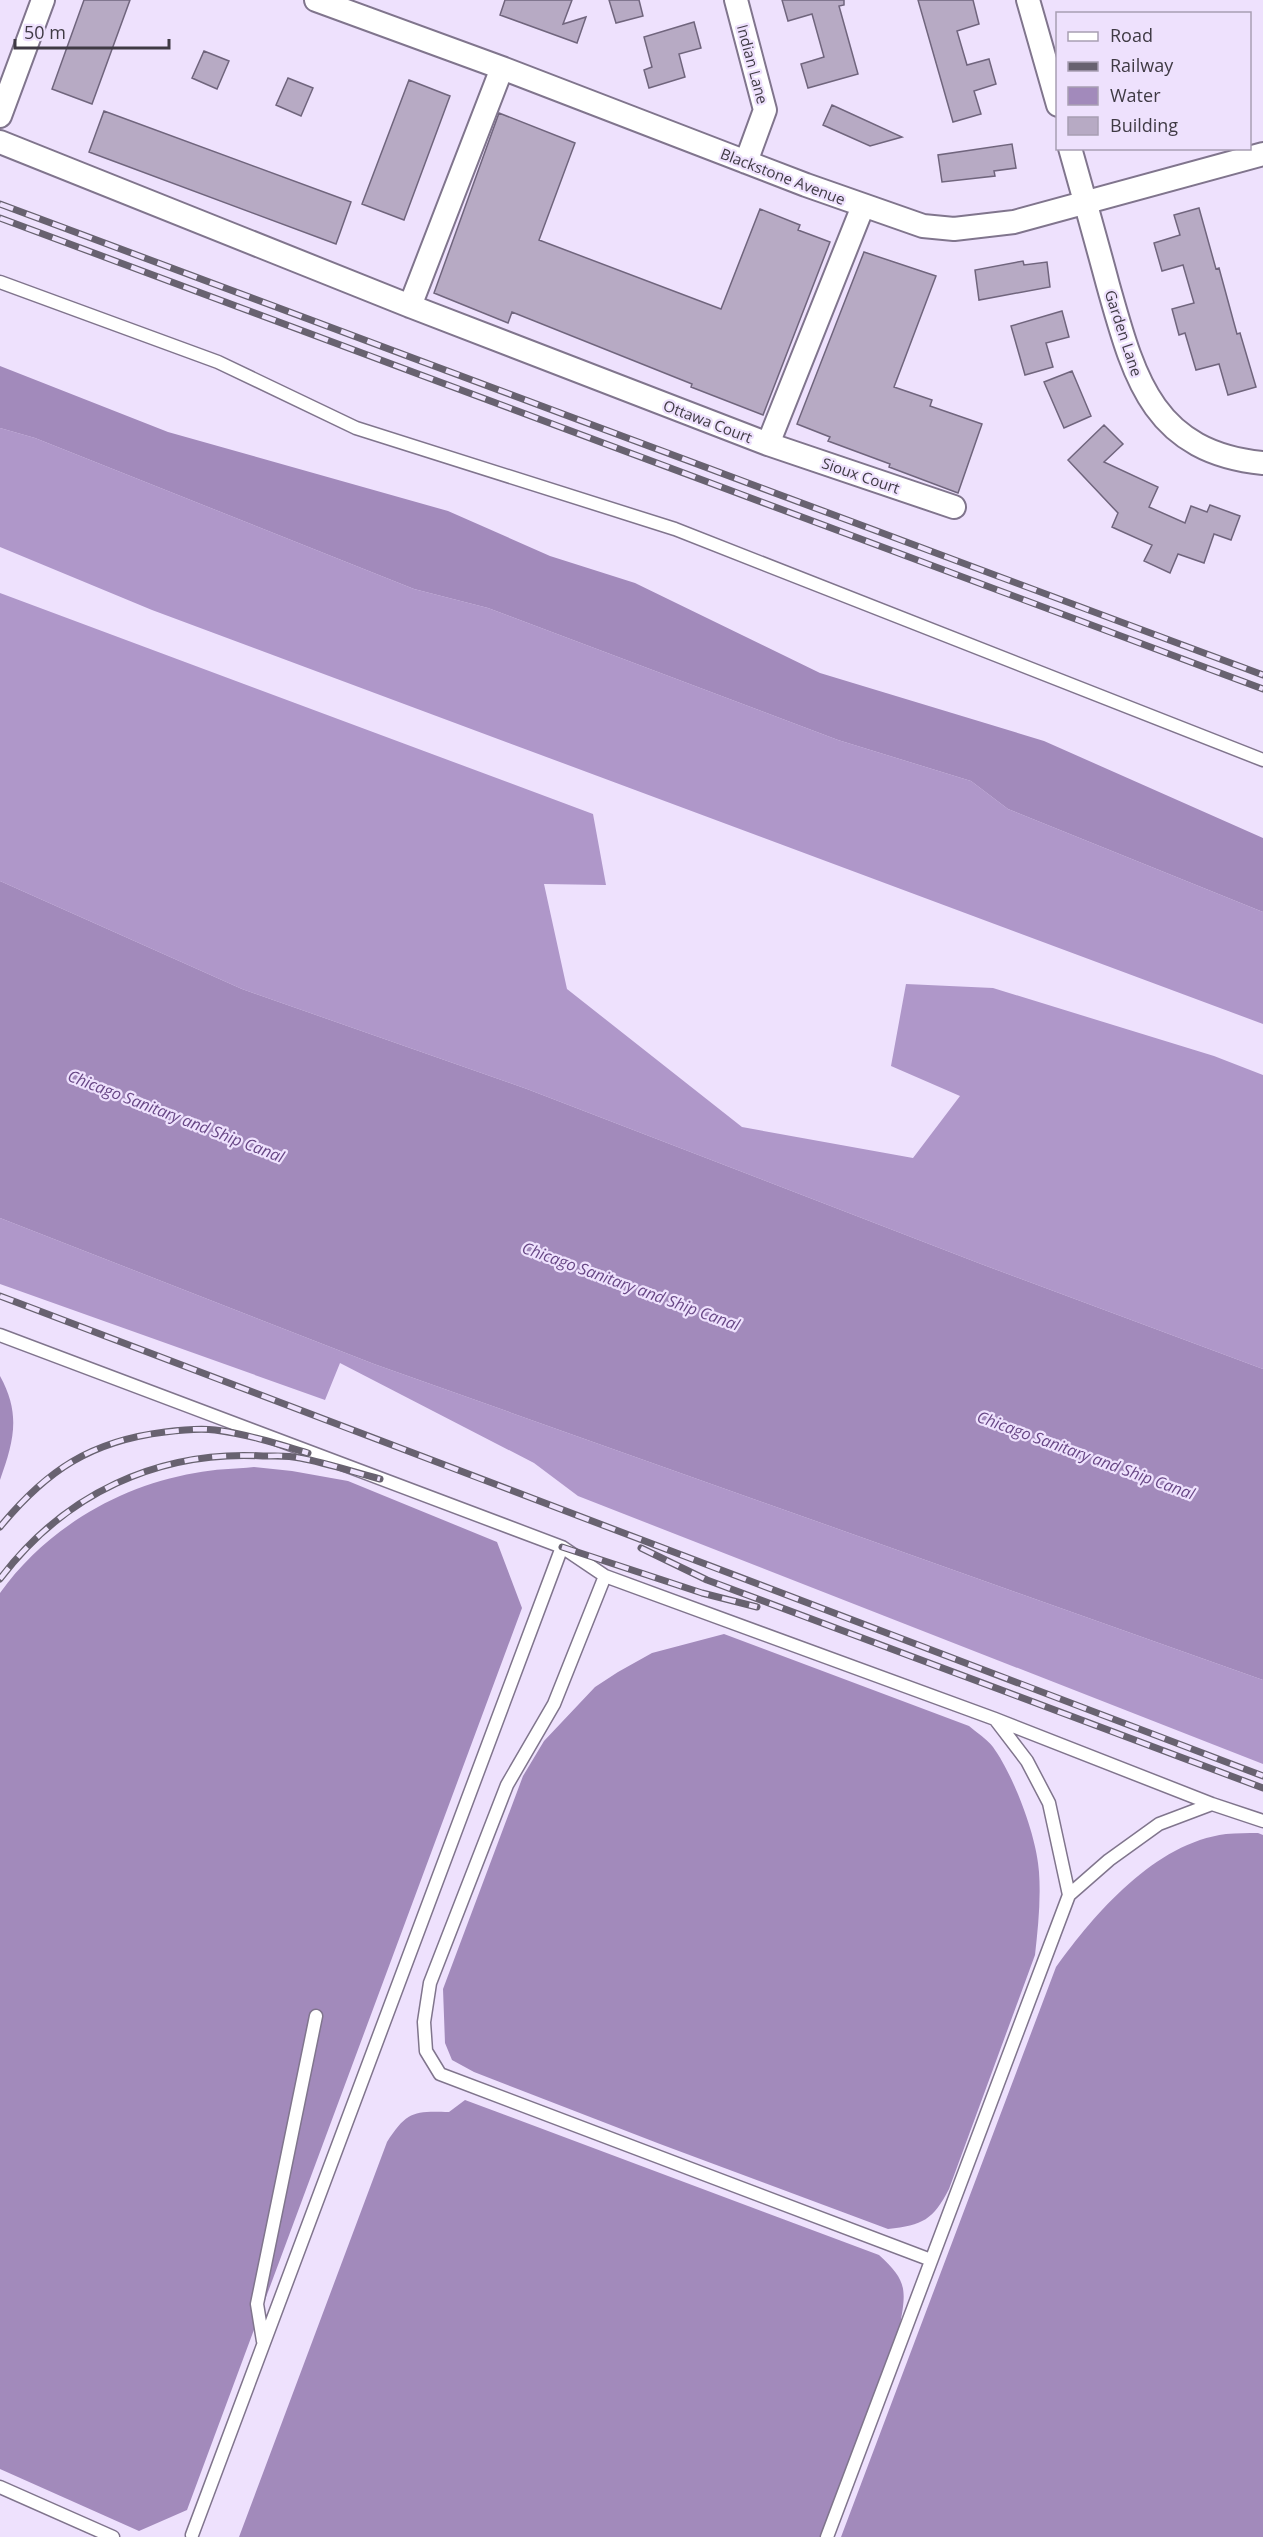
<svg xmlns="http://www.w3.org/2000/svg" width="1263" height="2537" font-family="'Open Sans',sans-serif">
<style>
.forest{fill:#af97c9}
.water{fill:#a28abb}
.building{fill:#b7aac4;stroke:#70657d;stroke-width:1.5}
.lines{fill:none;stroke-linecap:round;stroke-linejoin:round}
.lane-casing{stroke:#80758d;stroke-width:15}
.street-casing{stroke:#80758d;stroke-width:26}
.lane{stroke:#fff;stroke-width:12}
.street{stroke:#fff;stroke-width:22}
.rail-casing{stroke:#686270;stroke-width:7}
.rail{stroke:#eee1fd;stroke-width:4.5;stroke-dasharray:14;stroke-linecap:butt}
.labels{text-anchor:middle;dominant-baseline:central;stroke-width:4.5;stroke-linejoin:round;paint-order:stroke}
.street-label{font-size:15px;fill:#3f3a44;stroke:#eee1fd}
.water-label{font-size:16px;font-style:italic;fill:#674685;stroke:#eee1fd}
</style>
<rect width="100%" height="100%" fill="#eee1fd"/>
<!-- forest -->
<path class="forest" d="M0 428 35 438 414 589 488 608 838 740 971 781 1008 809 1263 912V1024L152 610 0 547Z
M0 593 593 814 606 885 544 884 567 989 742 1127 913 1158 960 1096 891 1066 906 984 993 988 1214 1056 1263 1075V1369L981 1264 527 1089 242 989 0 881Z
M0 1218 374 1364 1263 1680V1764L578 1496 534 1463 340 1363 325 1400 0 1284Z"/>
<!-- water -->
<path class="water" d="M0 366 168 432 448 511 550 556 635 583 820 673 1044 741 1263 838V912L1008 809 971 781 838 740 488 608 414 589 35 438 0 428Z
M0 881 242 989 527 1089 981 1264 1263 1369V1680L374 1364 0 1218Z
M0 1376C21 1414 14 1441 0 1480Z
M254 1467 292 1471 348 1481 497 1542 522 1608 187 2510 139 2531 0 2469V1593C45 1530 118 1486 195 1473 214 1469 235 1469 254 1467Z
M724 1634 969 1726C976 1732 987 1739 993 1747 1014 1776 1037 1837 1039 1872 1041 1900 1038 1928 1035 1955L949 2189C933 2220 923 2225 888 2229L660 2144 474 2072 452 2060 445 2043 443 1989 523 1776 544 1741 595 1687 618 1672 652 1653Z
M1258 1833 1263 1835V2537H841L1056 1967C1095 1913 1155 1843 1226 1834 1237 1833 1248 1833 1258 1833Z
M465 2100 879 2255C906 2280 907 2288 900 2325L820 2537H239L387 2142C407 2111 414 2111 449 2112Z"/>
<!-- building -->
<path class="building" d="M84 0H130L92 104 52 89Z
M505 0H572L563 24 586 17 577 43 500 15Z
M609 0H639L643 16 616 23Z
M782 0H844V5L839 6 858 74 808 88 801 64 824 57 812 14 788 21Z
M918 0H973L979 24 957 31 967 65 989 59 996 84 974 91 981 114 953 122Z
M694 22 701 48 679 54 685 77 649 88 644 70 652 67 644 37Z
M204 51 229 61 217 89 192 78Z
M288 78 313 88 301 116 276 105Z
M409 80 450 96 404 220 362 204Z
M832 105 902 137 870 146 823 125Z
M104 111 351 202 336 244 89 152Z
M499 113 575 143 539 240 721 309 760 209 800 225 798 230 830 242 763 415 691 387 692 384 512 312 508 323 434 293Z
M1012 144 1016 168 994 171 995 176 942 182 938 155Z
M1199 208 1216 269 1219 268 1237 334 1240 333 1256 387 1228 395 1219 364 1196 370 1185 333 1179 335 1172 309 1194 303 1183 265 1162 271 1154 243 1180 235 1174 215Z
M864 252 936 276 894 387 932 400 930 406 982 424 958 493 889 467 890 464 828 441 830 437 797 424Z
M1023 261 1024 265 1047 262 1050 287 979 300 975 270Z
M1062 311 1069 337 1046 343 1053 367 1025 375 1011 326Z
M1072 371 1091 416 1064 428 1044 382Z
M1104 425 1123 444 1104 462 1158 487 1149 507 1185 523 1191 506 1207 512 1210 505 1240 516 1231 540 1214 534 1204 563 1178 554 1170 573 1144 561 1152 545 1112 527 1118 513 1068 460Z"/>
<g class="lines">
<defs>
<path id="lane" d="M0 282 218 362 356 428 675 529 1263 760
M0 1335 562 1547 605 1576 995 1719 1212 1804 1263 1821
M605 1576 554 1704 507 1785 430 1983 424 2022 426 2051 440 2074 931 2260
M1069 1895 1109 1860 1159 1824 1212 1804
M263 2341 257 2304 316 2016
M0 2487 113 2537
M192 2535 562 1547
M827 2537 1069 1895 1049 1803 1027 1761 995 1719"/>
<path id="street" d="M316 0 502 68 806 185 923 226 954 229 1014 222 1263 154
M736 0 765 110 746 162
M1028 0 1058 105
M0 116 43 0
M0 142 410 306 768 444 863 206
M1070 148C1083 194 1096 240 1108 285 1134 377 1152 452 1263 463
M410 306 502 68
M768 444 954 507"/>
</defs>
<!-- lane casing -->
<use href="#lane" class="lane-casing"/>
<!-- street casing -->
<use href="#street" class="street-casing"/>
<!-- lane -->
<use href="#lane" class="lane"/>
<!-- street -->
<use href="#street" class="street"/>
<defs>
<path id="rail" d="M0 204 1263 675
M0 218 1263 689
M0 1296 1263 1776
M0 1527C47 1470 91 1441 165 1432 181 1430 199 1428 215 1430 247 1434 278 1444 308 1453
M562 1547 702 1593 757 1607
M641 1548 707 1580 1263 1788
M0 1579C64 1494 158 1450 263 1456 275 1456 288 1455 300 1458 327 1463 353 1472 380 1479"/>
</defs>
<!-- rail casing -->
<use href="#rail" class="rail-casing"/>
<!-- rail -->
<use href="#rail" class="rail"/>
</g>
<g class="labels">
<!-- street labels -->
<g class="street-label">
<text transform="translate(753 64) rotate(75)">Indian Lane</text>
<text transform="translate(783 176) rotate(21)">Blackstone Avenue</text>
<text transform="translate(1124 333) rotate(72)">Garden Lane</text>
<text transform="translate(708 421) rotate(21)">Ottawa Court</text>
<text transform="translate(861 475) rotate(19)">Sioux Court</text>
</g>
<!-- water labels -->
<g class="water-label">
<text transform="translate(176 1116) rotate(21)">Chicago Sanitary and Ship Canal</text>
<text transform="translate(631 1286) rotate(20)">Chicago Sanitary and Ship Canal</text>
<text transform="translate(1086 1455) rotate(20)">Chicago Sanitary and Ship Canal</text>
</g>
</g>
<!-- legend -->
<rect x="1056" y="12" width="195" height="138" fill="#eee1fd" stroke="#a89eb3" stroke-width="1.5"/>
<rect x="1068" y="32" width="30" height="9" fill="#ffffff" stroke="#a89eb3" stroke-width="1.5"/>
<text x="1110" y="42" font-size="18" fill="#3f3a44">Road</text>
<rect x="1068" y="62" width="30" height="9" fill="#686270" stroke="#a89eb3" stroke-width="1.5"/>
<text x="1110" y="72" font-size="18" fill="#3f3a44">Railway</text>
<rect x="1068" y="87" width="30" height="18" fill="#a28abb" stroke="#a89eb3" stroke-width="1.5"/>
<text x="1110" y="102" font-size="18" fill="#3f3a44">Water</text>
<rect x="1068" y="117" width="30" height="18" fill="#b7aac4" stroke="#a89eb3" stroke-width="1.5"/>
<text x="1110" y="132" font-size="18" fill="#3f3a44">Building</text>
<!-- scale -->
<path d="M15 39v9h154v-9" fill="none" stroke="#3f3a44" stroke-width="3"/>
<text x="24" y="39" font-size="18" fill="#3f3a44" stroke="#eee1fd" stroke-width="4.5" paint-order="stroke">50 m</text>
</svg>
